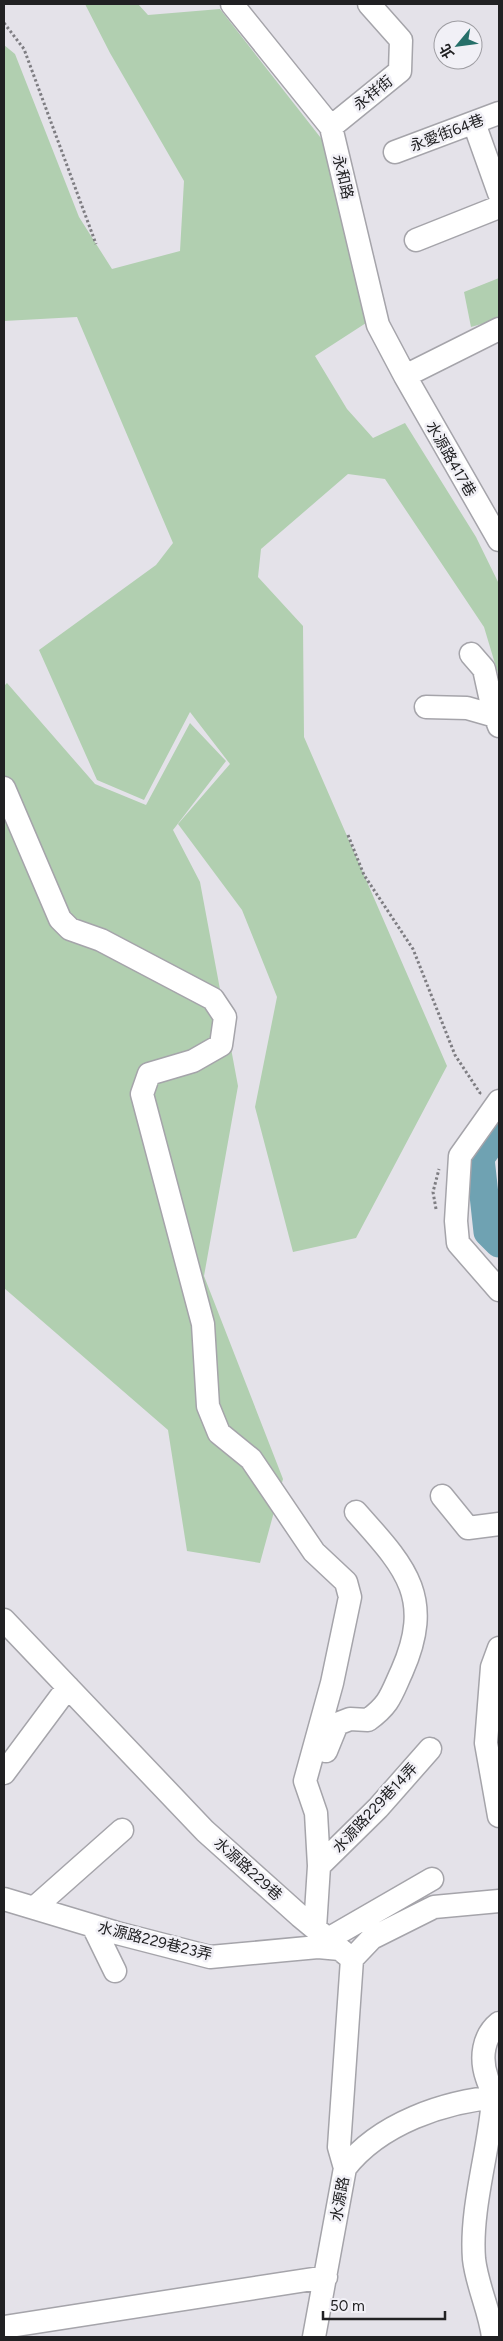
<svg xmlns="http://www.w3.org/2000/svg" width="503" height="2341" font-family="Figtree,'Noto Sans TC',sans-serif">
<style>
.green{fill:#b1cfb0}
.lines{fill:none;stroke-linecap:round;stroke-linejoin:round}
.river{stroke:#6fa2b2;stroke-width:29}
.minor-casing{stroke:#a5a4aa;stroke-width:25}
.path{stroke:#7e7d82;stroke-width:3;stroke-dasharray:2.5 2.5;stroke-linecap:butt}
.minor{stroke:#fff;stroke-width:22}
.labels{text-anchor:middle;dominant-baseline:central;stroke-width:5;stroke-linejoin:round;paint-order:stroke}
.street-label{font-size:15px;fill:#212123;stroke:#f1f0f6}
</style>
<rect width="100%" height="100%" fill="#e4e2e9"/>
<!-- green -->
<path class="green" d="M85 4H138L148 15 220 9 324 142 366 323 315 356 347 409 373 438 405 423 476 537 499 584V677L484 627 385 479 348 474 261 549 258 577 303 626 304 737 447 1066 356 1238 293 1252 255 1107 277 997 242 910 178 824 230 764 190 712 144 800 97 780 39 650 156 565 173 543 77 317 4 321V45L15 54 79 217 112 269 180 251 184 181 110 53Z
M499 278V319L471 327 464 292Z
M7 683 95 784 146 805 190 723 226 761 173 830 200 882 238 1086 204 1276 283 1479 260 1563 187 1551 168 1430 4 1288V686Z"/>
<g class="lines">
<!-- river -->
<path class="river" d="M499 1131 480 1158 488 1232 499 1243"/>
<defs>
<path id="minor" d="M232 4 331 127 378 325 405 376 499 540
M474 123 499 193
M331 127 400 71 401 40 369 4
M395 152 499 113
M416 240 499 207
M405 376 499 329
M471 654 484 669 493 710 499 726
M426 707 467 708 495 716
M4 788 60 919 70 929 101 940 213 999 225 1017 221 1045 193 1061 149 1074 142 1094 203 1324 208 1406 219 1433 251 1459 314 1552 346 1582 350 1597 332 1683 305 1781 316 1813 319 1866 315 1928
M499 1101 460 1156 456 1221 458 1243 499 1290
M442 1496 468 1528 499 1524
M4 1620 205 1831 300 1916 352 1959 339 2147 345 2168
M499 1648 492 1667 486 1743 499 1816
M326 1751 337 1724 350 1719 368 1720C390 1704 391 1695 402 1671 435 1596 404 1566 356 1512
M4 1773 68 1687
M319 1866 378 1808 430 1749
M4 1899 117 1933 210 1957 318 1947 340 1949
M34 1908 122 1830
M93 1926 115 1971
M328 1939 432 1879
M352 1959 372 1938 434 1907 499 1901
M4 2327 326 2277
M314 2337 345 2168C379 2124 444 2101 499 2097
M493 2337C490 2311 477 2286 474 2259 470 2209 489 2151 493 2100 494 2093 489 2085 487 2078 480 2058 483 2036 499 2023"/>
</defs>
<!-- minor casing -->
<use href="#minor" class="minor-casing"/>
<!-- path -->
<path class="path" d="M4 23 24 49 96 244
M348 835 364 875 413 949 455 1055 480 1093 478 1096
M436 1209 433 1192 439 1169"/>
<!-- minor -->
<use href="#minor" class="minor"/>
</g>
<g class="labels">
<!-- street labels -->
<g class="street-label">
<text transform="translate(373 93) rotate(-39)">永祥街</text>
<text transform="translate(447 133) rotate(-21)">永愛街64巷</text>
<text transform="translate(343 177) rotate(77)">永和路</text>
<text transform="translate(451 459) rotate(60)">水源路417巷</text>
<text transform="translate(375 1808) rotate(-47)">水源路229巷14弄</text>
<text transform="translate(248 1869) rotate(42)">水源路229巷</text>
<text transform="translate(155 1941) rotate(14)">水源路229巷23弄</text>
<text transform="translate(340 2199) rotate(-80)">水源路</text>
</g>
</g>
<!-- border -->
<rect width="503" height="2341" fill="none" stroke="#212123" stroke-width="10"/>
<!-- north arrow -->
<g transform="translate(458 45) rotate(241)"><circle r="24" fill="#f1f0f6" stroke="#9e9da2"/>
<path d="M0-4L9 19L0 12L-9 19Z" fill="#266f69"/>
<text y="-8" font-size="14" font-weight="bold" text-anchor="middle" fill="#212123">北</text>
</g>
<!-- scale -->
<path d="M323 2311v8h122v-8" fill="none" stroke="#212123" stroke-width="2.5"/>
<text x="330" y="2311" font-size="15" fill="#212123" stroke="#f1f0f6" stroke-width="4" paint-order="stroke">50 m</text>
</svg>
